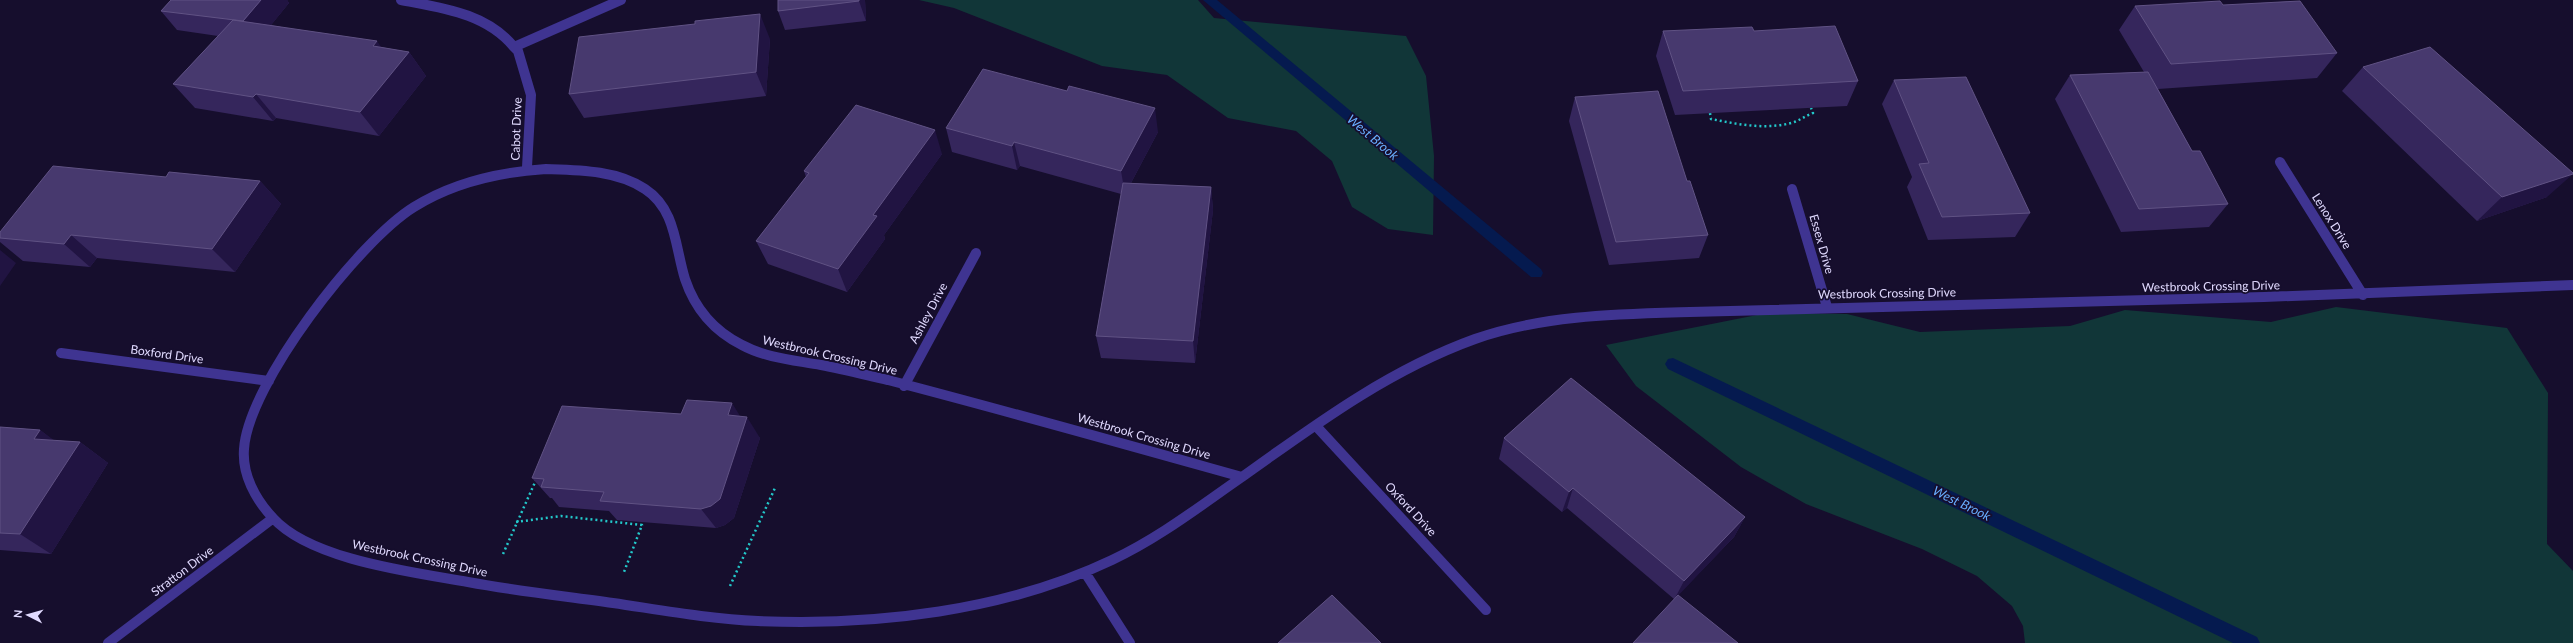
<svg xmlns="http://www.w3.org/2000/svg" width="2573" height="643" font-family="Lato,sans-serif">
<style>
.green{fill:#113638}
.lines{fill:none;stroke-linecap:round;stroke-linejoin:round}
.stream{fill:#051a4f;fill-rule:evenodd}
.path{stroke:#23c8ca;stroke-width:2.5;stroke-dasharray:2 3;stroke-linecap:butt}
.minor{stroke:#3f3491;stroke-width:10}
.wall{fill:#35265c}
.shaded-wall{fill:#211442}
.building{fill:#47396e;stroke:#605284}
.labels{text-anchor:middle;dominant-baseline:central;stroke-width:3.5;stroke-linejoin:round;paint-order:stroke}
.street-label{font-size:12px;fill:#e1daff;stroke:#160e2d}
.water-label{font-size:13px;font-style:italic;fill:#68aeff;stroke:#160e2d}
</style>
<rect width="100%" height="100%" fill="#160e2d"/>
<!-- green -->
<path class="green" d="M919 0H1198L1214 18 1406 36 1426 76 1434 156 1433 235 1388 229 1352 207 1332 161 1296 131 1228 118 1167 75 1102 66 954 8Z
M2336 307 2507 328 2548 393 2547 544 2573 571V643H2025L2023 626 2012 606 1977 576 1922 549 1806 504 1741 467 1636 386 1606 345 1767 313 1847 314 1920 332 2070 326 2125 310 2271 322Z"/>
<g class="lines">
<!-- stream -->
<path class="stream" d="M1203 0H1217L1541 269 1543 273 1541 277H1531Z
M1673 358 2257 637 2260 643H2233L1668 369 1665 364 1668 359Z"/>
<!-- path -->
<path class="path" d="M1710 113 1711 119C1737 124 1764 130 1791 123 1799 121 1805 116 1813 113L1811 108
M516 522 561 516 642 525 624 572
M503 554 536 480
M730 586 775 488"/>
<!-- minor -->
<path class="minor" d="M401 0C442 8 486 13 514 47
M2280 162 2363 295
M527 167 531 95 518 51 514 47 621 0
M546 169C578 170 617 170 645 189 676 209 675 247 685 279 695 309 714 331 742 345 766 358 794 360 821 365 843 369 866 375 888 380 1007 411 1124 444 1242 477 1200 506 1159 538 1112 560 1005 611 876 626 758 621 710 619 661 610 613 603 564 596 516 591 468 582 412 572 311 560 273 518 255 499 242 474 244 449 248 384 359 241 414 207 454 182 499 172 546 169Z
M1792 189 1827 307
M61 353 269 381
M904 386 976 253
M1316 426 1486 610
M1242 477C1316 424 1389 370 1475 339 1543 315 1619 314 1690 312L2264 297 2573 285
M1086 574 1130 643
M108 643 272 519"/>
</g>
<!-- wall -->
<path class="wall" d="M171 0H287L289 3 271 25 381 47 409 52 426 76 379 136 276 118 273 121 195 108 173 84 218 36 177 30 161 11Z
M778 0H865L866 21 785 30 778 11Z
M2223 5 2337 53 2317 78 2158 89 2192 151 2228 204 2209 227 2121 232 2055 99 2070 75 2144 72 2119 30 2135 6Z
M1663 31H1754L1858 81 1847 106 1675 115 1656 56Z
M770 39 766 96 584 118 569 94Z
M2363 67 2547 197 2477 221 2342 91Z
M1894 80 2030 213 2015 237 1928 240 1907 187 1912 177 1882 104Z
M1575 97 1687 181 1708 235 1699 258 1609 265 1569 121Z
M946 128 1158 132 1131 183 1211 187 1213 210 1195 363 1101 358 1096 336 1121 194 1020 166 1017 170 952 152Z
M942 154 884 235 885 239 847 292 768 264 756 241 806 177 804 171Z
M166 177 260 181 281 204 235 272 97 258 90 267 23 261 0 242V232Z
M681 414 740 416 760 438 734 518 725 525 716 528 617 520 609 511 559 507 552 498H550L532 478Z
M0 427 40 430 54 441 80 442 108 463 51 554 0 550Z
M1504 438 1745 517 1734 537 1674 599 1567 508 1562 512 1499 459Z"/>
<!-- shaded-wall -->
<path class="shaded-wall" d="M261 0H287L289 3 258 41 243 22Z
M859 0H865L866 21 859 1Z
M760 14 770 39 766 96 756 72Z
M377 41 394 66 373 46Z
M409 52 426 76 379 136 360 112Z
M256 94 276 118 273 121 253 97Z
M1155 108 1158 132 1125 194 1121 171Z
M935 130 942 154 884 235 885 239 847 292 838 269 873 215Z
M1014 142 1020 166 1017 170 1012 146Z
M2573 174 2547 197 2477 221 2502 197Z
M260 181 281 204 235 272 212 249Z
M1211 187 1213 210 1195 363 1193 341Z
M71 235 97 258 90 267 64 244Z
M0 250 16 263 0 286Z
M732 403 745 424 747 417 760 438 734 518 725 525 716 528 701 509Z
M40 430 69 451 34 439Z
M80 442 108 463 51 554 20 534Z
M1573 488 1567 508 1562 512 1569 492Z
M1745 517 1734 537 1674 600 1684 581Z"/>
<!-- building -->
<path class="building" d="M171 0H261L243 21 161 11Z
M778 0H859V1L778 11Z
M2220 1 2223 5 2300 1 2337 53 2171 64 2135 6Z
M760 14 756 72 569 94 579 37 695 24V21Z
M233 20 377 41 373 46 409 52 360 112 256 94 253 97 173 84Z
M1835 26 1858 81 1683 91 1663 31 1752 27 1754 31Z
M2430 47 2573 173V174L2502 197 2363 67Z
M983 69 1067 91 1069 86 1155 108 1121 171 1014 142 1012 146 946 128Z
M2148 72 2192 151H2200L2228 204 2139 209 2070 75Z
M1966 77 2030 213 1942 217 1919 164 1929 163 1894 80Z
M1658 91 1687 181H1690L1708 235 1616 242 1575 97Z
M856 105 935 130 873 215 877 216 838 269 756 241 809 173 804 171Z
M53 166 166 177 169 172 260 181 212 249 71 235 64 244 0 238V232Z
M1123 183 1211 187 1193 341 1096 336Z
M1571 378 1745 517 1684 581 1573 488 1569 492 1504 438Z
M687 400 732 403 728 415 747 417 720 499 711 506 701 509 600 501 604 492 541 487 544 479 532 478 562 406 681 414Z
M0 427 40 430 34 439 80 442 20 534 0 533Z
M1332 595 1381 643H1278Z
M1678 595 1738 643H1633Z"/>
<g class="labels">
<!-- street labels -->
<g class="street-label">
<text transform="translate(516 129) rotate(-88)">Cabot Drive</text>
<text transform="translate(2332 221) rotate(58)">Lenox Drive</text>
<text transform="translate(1822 244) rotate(74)">Essex Drive</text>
<text transform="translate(2211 286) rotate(-1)">Westbrook Crossing Drive</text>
<text transform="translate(1887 293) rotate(-1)">Westbrook Crossing Drive</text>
<text transform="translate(928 313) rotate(-62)">Ashley Drive</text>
<text transform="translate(167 354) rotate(8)">Boxford Drive</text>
<text transform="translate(830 355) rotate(13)">Westbrook Crossing Drive</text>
<text transform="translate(1144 436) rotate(16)">Westbrook Crossing Drive</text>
<text transform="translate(1411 509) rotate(47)">Oxford Drive</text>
<text transform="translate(420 558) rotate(12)">Westbrook Crossing Drive</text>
<text transform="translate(182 571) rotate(-37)">Stratton Drive</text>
</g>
<!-- water labels -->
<g class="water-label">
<text transform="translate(1373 137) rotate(40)">West Brook</text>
<text transform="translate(1962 503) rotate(26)">West Brook</text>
</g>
</g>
<!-- north arrow -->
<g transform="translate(28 615) rotate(276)" stroke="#160e2d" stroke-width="3" paint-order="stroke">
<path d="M0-3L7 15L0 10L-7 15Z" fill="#e1daff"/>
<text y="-6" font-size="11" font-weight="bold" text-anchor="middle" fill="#e1daff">N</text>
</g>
</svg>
